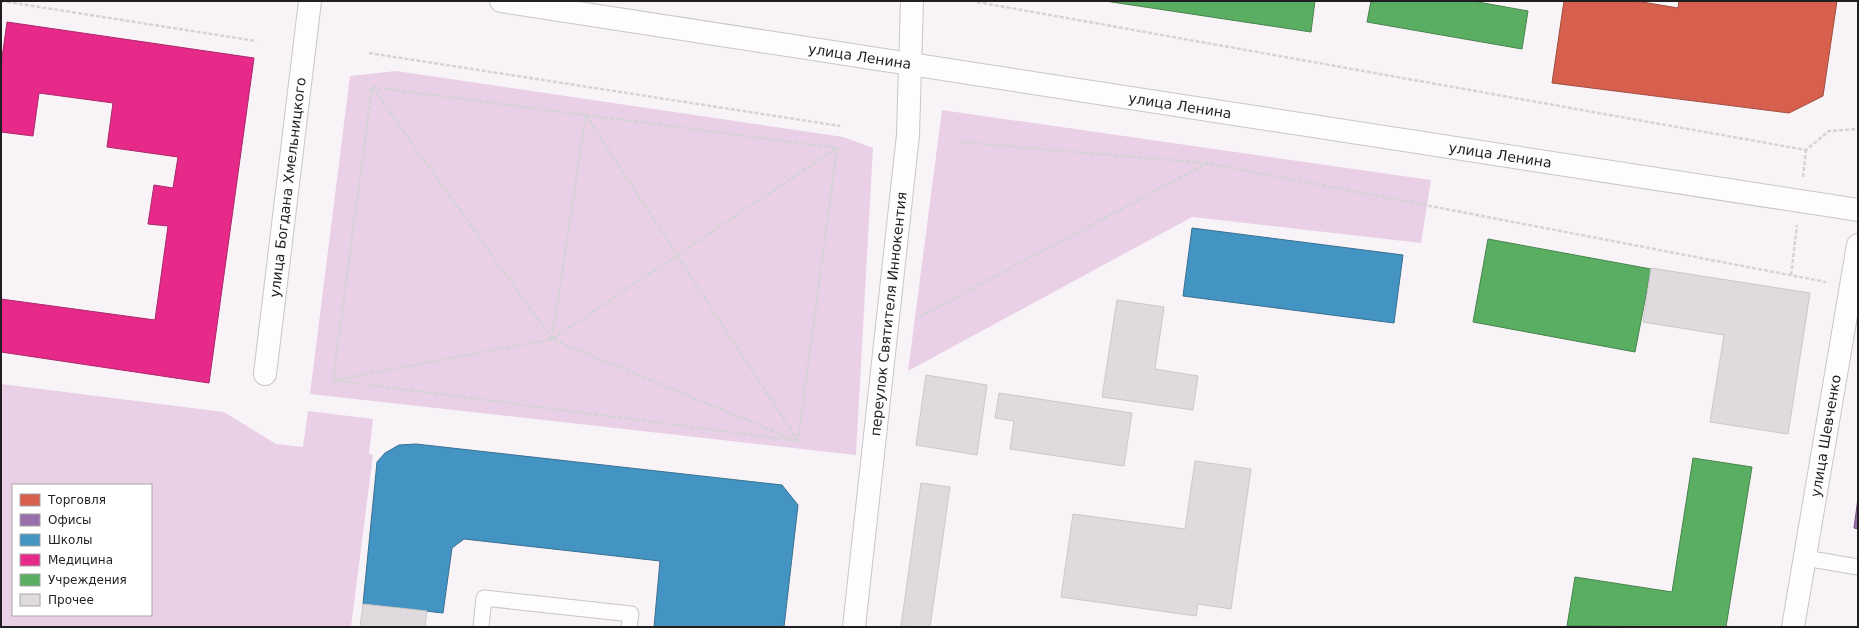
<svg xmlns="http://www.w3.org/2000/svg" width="1859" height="628" font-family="'DejaVu Sans',sans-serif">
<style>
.green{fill:#ead0e6;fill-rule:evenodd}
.shops{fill:#d6604d;stroke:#a04c40}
.offices{fill:#9970ab;stroke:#755782}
.schools{fill:#4393c3;stroke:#397092}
.health{fill:#e7298a;stroke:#ac266a}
.public{fill:#5aae61;stroke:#49834e}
.building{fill:#dedadd;stroke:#cbc8ca}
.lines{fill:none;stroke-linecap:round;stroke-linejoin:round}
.service-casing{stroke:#c9c5c8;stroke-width:17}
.minor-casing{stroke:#c9c5c8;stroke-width:24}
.secondary-casing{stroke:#c9c5c8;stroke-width:24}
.path{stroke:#d5d3d5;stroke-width:2.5;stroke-dasharray:4 2;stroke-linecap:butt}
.service{stroke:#fefdfe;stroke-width:15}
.minor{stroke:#fefdfe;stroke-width:22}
.secondary{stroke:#fefdfe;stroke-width:22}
.labels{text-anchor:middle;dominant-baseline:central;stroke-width:4;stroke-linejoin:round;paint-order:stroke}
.street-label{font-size:14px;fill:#211e21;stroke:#fff}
</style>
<rect width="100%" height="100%" fill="#f8f3f7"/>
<!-- green -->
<path class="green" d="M396 71 843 137 873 148 856 455 310 394 350 76Z
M942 110 1431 180 1421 243 1192 217 908 371Z
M1 384 224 412 276 444 303 447 308 411 373 419 369 454 373 455 351 627H1ZM13 485H151V615H13Z"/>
<!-- shops -->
<path class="shops" d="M1564 1H1636L1678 8 1679 1H1837L1823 96 1789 113 1552 83Z"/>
<!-- offices -->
<path class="offices" d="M1858 498V529L1854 528Z"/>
<!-- schools -->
<path class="schools" d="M1192 228 1403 255 1394 323 1183 296Z
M416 444 782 485 798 505 784 627H654L660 561 464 539 452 548 443 613 363 604 377 462 385 453 399 445Z"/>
<!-- health -->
<path class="health" d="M7 22 254 58 209 383 1 352V299L155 320 168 226 148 224 154 185 173 188 178 157 107 147 113 103 39 93 33 136 1 132V65Z"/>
<!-- public -->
<path class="public" d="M1105 1H1315L1311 32Z
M1371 1H1478V2L1528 11 1522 49 1367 22Z
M1488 239 1651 269 1635 352 1473 322Z
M1693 458 1752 467 1726 627 1567 626 1575 577 1672 592Z"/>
<!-- building -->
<path class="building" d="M1651 268 1810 293 1788 434 1710 422 1724 335 1643 322Z
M1117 300 1164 307 1155 369 1198 376 1193 410 1102 397Z
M926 375 987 385 977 455 916 445Z
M999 393 1132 413 1124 466 1010 449 1014 421 995 418Z
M1195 461 1251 469 1231 609 1198 604 1196 616 1061 597 1073 514 1185 529Z
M921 483 950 487 930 627 901 626Z
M363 604 427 611 425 627H360Z"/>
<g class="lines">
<defs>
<path id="service" d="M1805 558 1858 567
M481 627 484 598 631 614 629 627"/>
<g id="minor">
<path id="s1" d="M265 374 310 1"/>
<path id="s2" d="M854 627 908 135 912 1"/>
<path id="s3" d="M1793 627 1858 245"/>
</g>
<g id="secondary">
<path id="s4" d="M501 1 1858 210"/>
</g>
</defs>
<!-- service casing -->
<use href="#service" class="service-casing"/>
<!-- minor casing -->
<use href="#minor" class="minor-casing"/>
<!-- secondary casing -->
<use href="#secondary" class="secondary-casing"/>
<!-- path -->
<path class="path" d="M1 1 256 41
M977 2 1806 150 1829 131 1858 129
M369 53 840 126
M372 87 837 148 798 441 333 380Z
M372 87 552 339 795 440
M586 115 798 441
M959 142 1206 163 1826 282
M1803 177 1806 150
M1791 275 1797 225
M919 317 1206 164
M552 339 586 115
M335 380 552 339 837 148"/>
<!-- service -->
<use href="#service" class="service"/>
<!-- minor -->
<use href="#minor" class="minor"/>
<!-- secondary -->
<use href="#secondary" class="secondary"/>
</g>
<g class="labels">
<!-- street labels -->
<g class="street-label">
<text stroke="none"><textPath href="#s4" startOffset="363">улица Ленина</textPath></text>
<text stroke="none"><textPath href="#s4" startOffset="687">улица Ленина</textPath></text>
<text stroke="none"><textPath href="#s4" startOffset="1011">улица Ленина</textPath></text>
<text stroke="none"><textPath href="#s1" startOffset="188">улица Богдана Хмельницкого</textPath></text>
<text stroke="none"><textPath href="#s2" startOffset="315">переулок Святителя Иннокентия</textPath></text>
<text stroke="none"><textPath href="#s3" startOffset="194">улица Шевченко</textPath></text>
</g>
</g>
<!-- border -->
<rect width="1859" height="628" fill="none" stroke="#211e21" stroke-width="4"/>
<!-- legend -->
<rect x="12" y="484" width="140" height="132" fill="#ffffff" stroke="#a6a5a6"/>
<rect x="20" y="494" width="20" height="12" fill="#d6604d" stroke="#a6a5a6"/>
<text x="48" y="504" font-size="12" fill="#211e21">Торговля</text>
<rect x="20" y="514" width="20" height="12" fill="#9970ab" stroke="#a6a5a6"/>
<text x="48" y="524" font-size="12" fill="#211e21">Офисы</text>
<rect x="20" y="534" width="20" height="12" fill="#4393c3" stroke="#a6a5a6"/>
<text x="48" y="544" font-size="12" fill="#211e21">Школы</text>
<rect x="20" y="554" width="20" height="12" fill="#e7298a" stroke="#a6a5a6"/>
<text x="48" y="564" font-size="12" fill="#211e21">Медицина</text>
<rect x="20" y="574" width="20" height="12" fill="#5aae61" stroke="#a6a5a6"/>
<text x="48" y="584" font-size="12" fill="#211e21">Учреждения</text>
<rect x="20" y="594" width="20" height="12" fill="#dedadd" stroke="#a6a5a6"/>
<text x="48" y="604" font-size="12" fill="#211e21">Прочее</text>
</svg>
